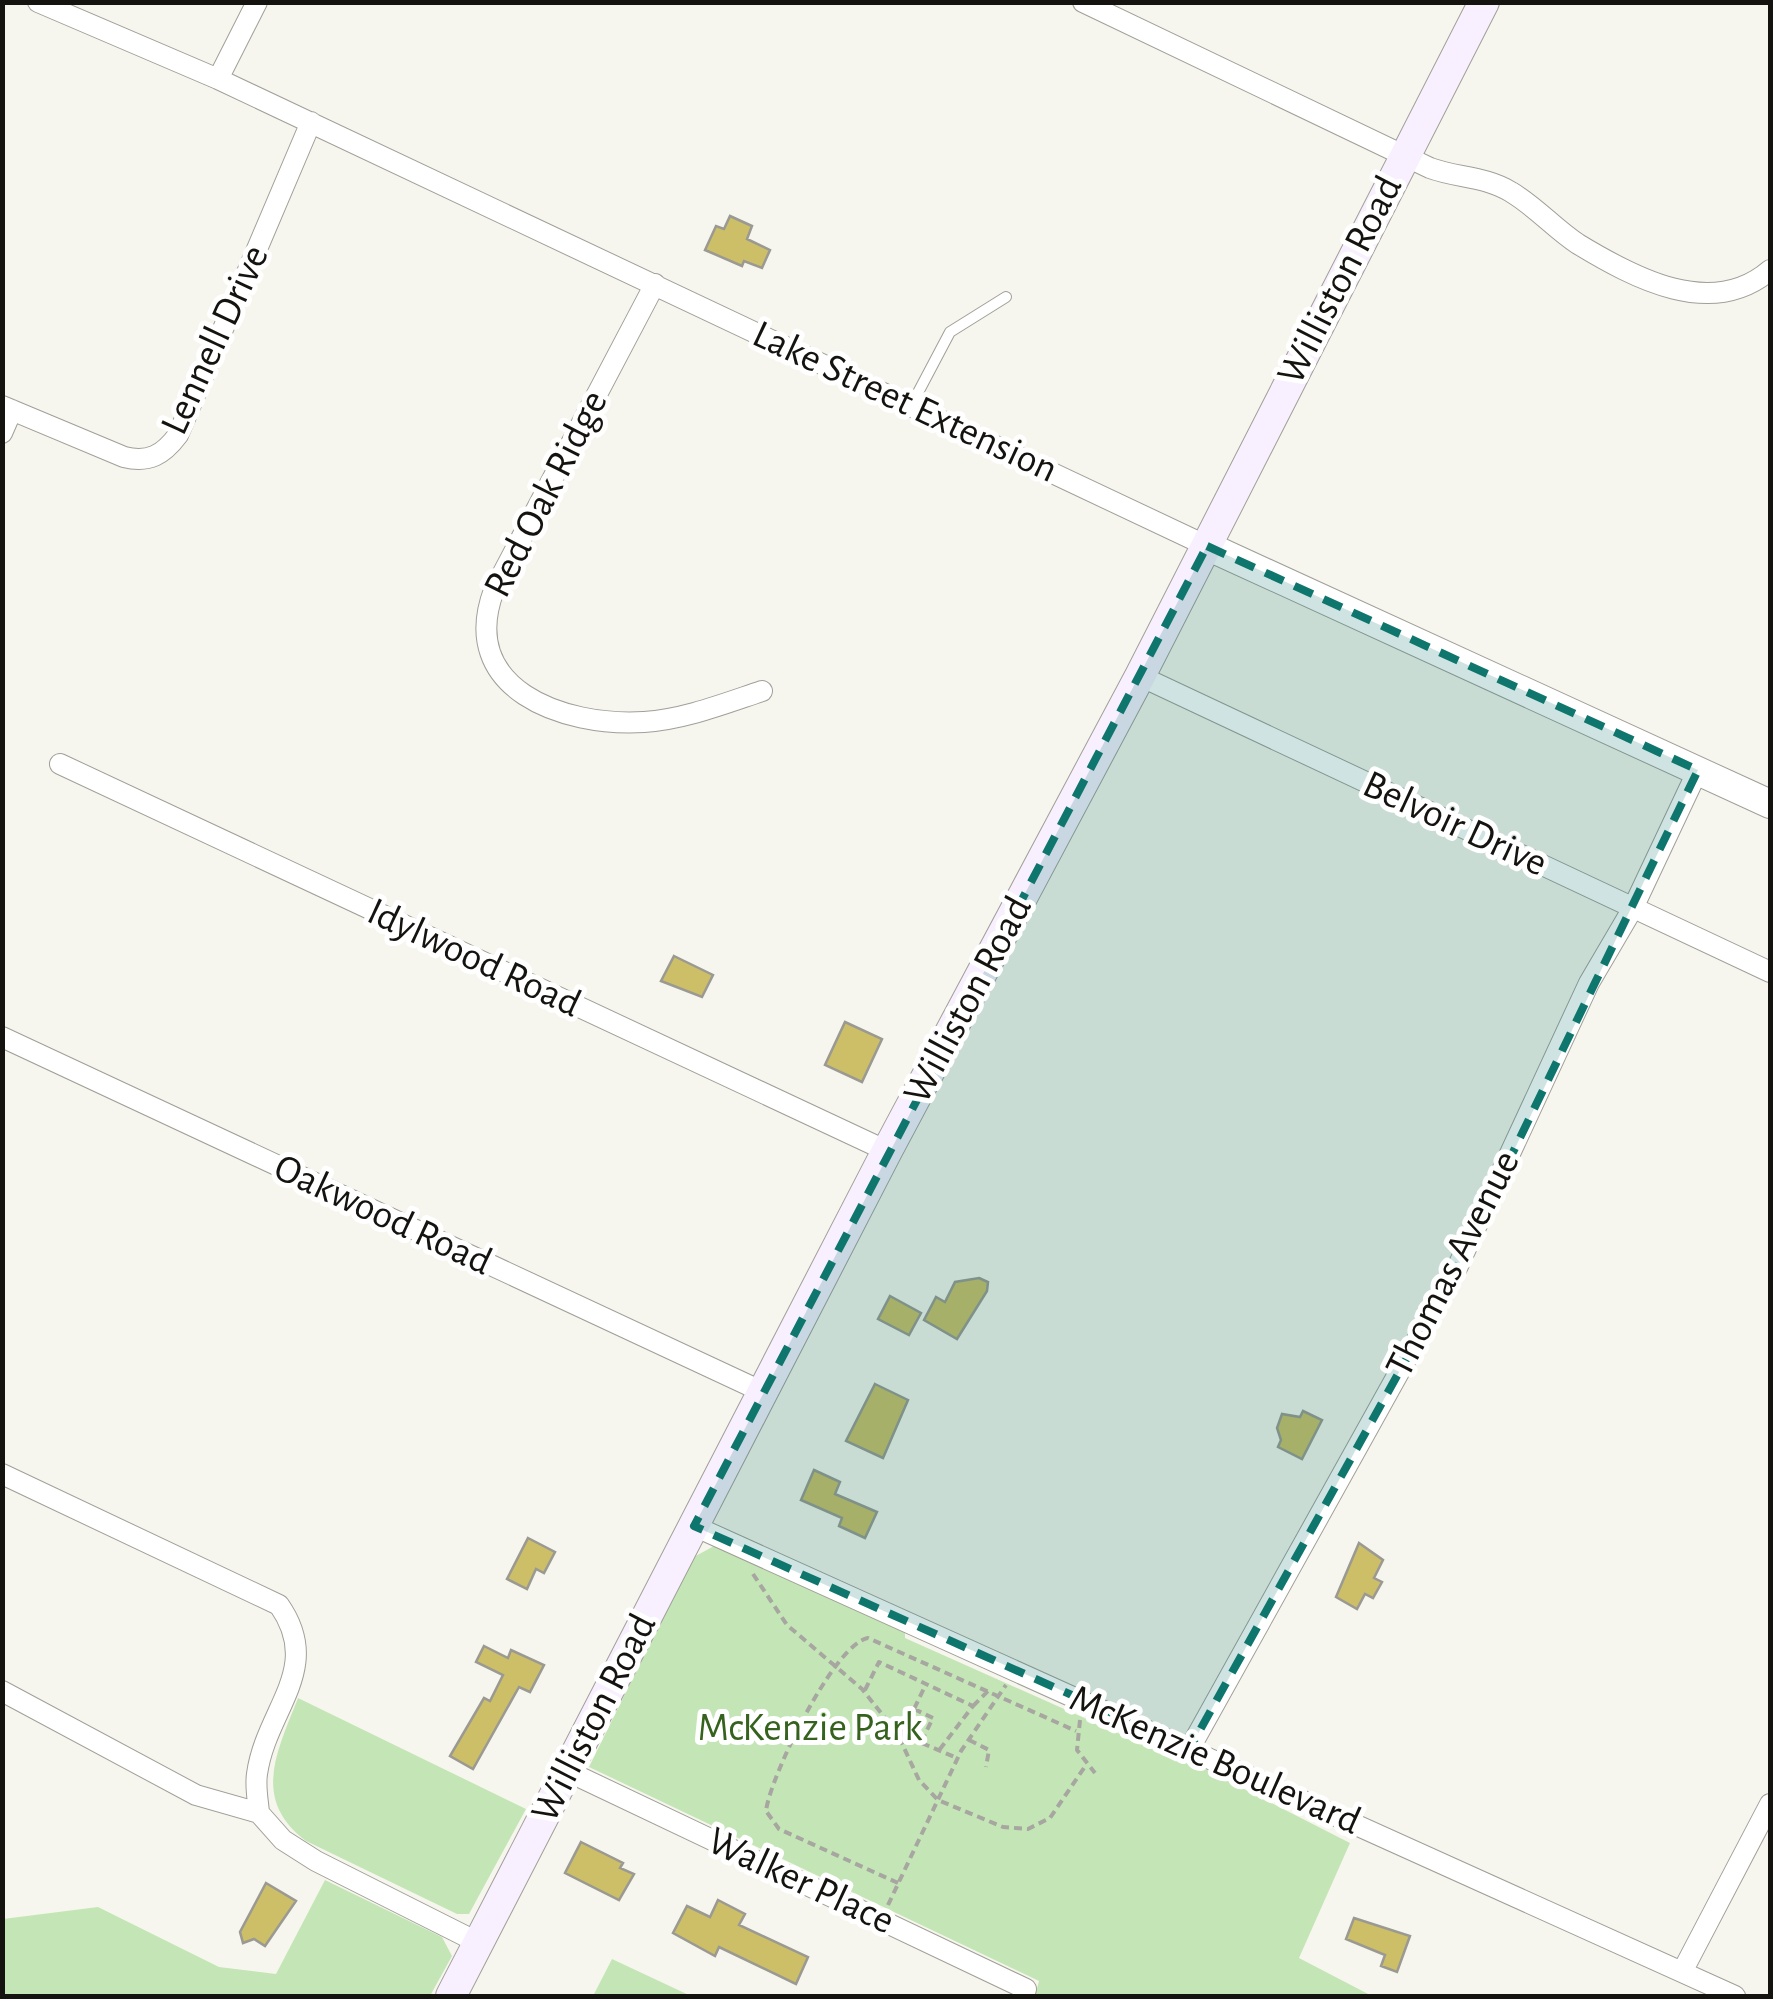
<svg xmlns="http://www.w3.org/2000/svg" width="1773" height="1999" font-family="'Alegreya Sans',sans-serif">
<style>
.green{fill:#c4e6b6}
.building{fill:#cdbe68;stroke:#9a9992;stroke-width:2.5}
.lines{fill:none;stroke-linecap:round;stroke-linejoin:round}
.service-casing{stroke:#a09f98;stroke-width:12}
.minor-casing{stroke:#a09f98;stroke-width:22}
.tertiary-casing{stroke:#a09f98;stroke-width:30}
.secondary-casing{stroke:#a09f98;stroke-width:32}
.path{stroke:#a7a6a0;stroke-width:4;stroke-dasharray:8 5;stroke-linecap:butt}
.service{stroke:#fff;stroke-width:10}
.minor{stroke:#fff;stroke-width:20}
.tertiary{stroke:#fff;stroke-width:28}
.secondary{stroke:#f8efff;stroke-width:30}
.marked{fill:#0f766e;fill-opacity:0.2;stroke:#0f766e;stroke-width:8;stroke-dasharray:20 12;stroke-linejoin:round}
.labels{text-anchor:middle;dominant-baseline:central;stroke-width:10;stroke-linejoin:round;paint-order:stroke}
.street-label{font-size:40px;fill:#141310;stroke:#fff}
.park-label{font-size:40px;fill:#35621d;stroke:#fff}
</style>
<rect width="100%" height="100%" fill="#f7f6ee"/>
<!-- green -->
<path class="green" d="M714 1546 905 1628V1638L1127 1737 1138 1735 1350 1843 1299 1958 1372 1996H1035L1039 1981 589 1767 692 1558Z
M298 1698 526 1809 469 1914H457L306 1841C251 1799 277 1752 298 1698Z
M325 1880 442 1937 452 1956 430 1996H3V1919L98 1907 219 1967 276 1974Z
M612 1959 691 1996H593Z"/>
<!-- building -->
<path class="building" d="M730 216 752 226 747 239 770 250 762 268 744 261 742 266 705 250 716 226 724 229Z
M674 956 713 975 702 997 661 981Z
M845 1022 882 1039 862 1082 825 1065Z
M979 1278 988 1282 987 1291 957 1339 924 1320 936 1297 945 1302 955 1282Z
M890 1296 921 1313 909 1335 878 1319Z
M875 1384 908 1400 883 1458 846 1441Z
M1303 1411 1322 1420 1302 1459 1278 1447 1281 1440 1277 1428 1282 1414 1300 1417Z
M814 1470 840 1482 835 1494 877 1512 865 1538 839 1526 842 1518 801 1500Z
M528 1538 555 1552 544 1573 536 1569 527 1589 507 1579Z
M1359 1543 1383 1560 1374 1578 1382 1582 1373 1598 1365 1594 1357 1609 1336 1597Z
M484 1646 508 1658 511 1650 544 1665 530 1692 519 1687 473 1769 450 1756 484 1698 490 1701 503 1675 476 1662Z
M581 1842 623 1863 620 1868 634 1874 619 1900 565 1873Z
M266 1883 296 1901 265 1946 254 1939 243 1943 240 1932Z
M718 1900 745 1914 739 1925 808 1957 796 1984 719 1947 715 1956 673 1933 687 1906 710 1917Z
M1354 1918 1410 1936 1397 1972 1381 1966 1385 1955 1346 1939Z"/>
<g class="lines">
<defs>
<path id="service" d="M912 404 950 332 1006 297"/>
<path id="minor" d="M38 2 218 79 1207 546
M1083 2 1430 168C1457 178 1485 176 1511 192 1535 206 1555 229 1578 244 1634 278 1712 320 1770 270
M218 79 257 2
M655 284 494 590C457 689 563 727 644 722 685 719 723 704 762 691
M2 406 124 457C149 463 163 455 178 435L311 122
M2 433 12 410
M1140 676 1770 972
M60 764 887 1151
M2 1037 763 1392
M2 1474 279 1605C324 1669 266 1709 257 1774 255 1787 258 1800 259 1813
M694 1526 1735 1996
M2 1691 196 1795 259 1813 283 1840 316 1861 479 1943
M1190 1748 1457 1268 1589 983 1633 908 1698 770
M567 1771 1026 1989 1024 1996
M1682 1972 1770 1804"/>
<path id="tertiary" d="M1207 546 1770 804"/>
<path id="secondary" d="M451 1996 887 1151 1140 676 1484 2"/>
</defs>
<!-- service casing -->
<use href="#service" class="service-casing"/>
<!-- minor casing -->
<use href="#minor" class="minor-casing"/>
<!-- tertiary casing -->
<use href="#tertiary" class="tertiary-casing"/>
<!-- secondary casing -->
<use href="#secondary" class="secondary-casing"/>
<!-- path -->
<path class="path" d="M753 1574 787 1625 862 1689 897 1733 919 1780 938 1800 1003 1827 1028 1829 1050 1818 1086 1765
M865 1690 879 1662 973 1706 940 1749
M973 1706 989 1690
M914 1709 933 1718 922 1740
M1080 1720 1077 1750 1095 1773
M903 1732 926 1684
M898 1733 957 1758
M969 1740 989 1750 986 1767
M898 1883 779 1829 766 1811C770 1777 834 1644 868 1638L1076 1731
M888 1905 961 1751 1006 1685"/>
<!-- service -->
<use href="#service" class="service"/>
<!-- minor -->
<use href="#minor" class="minor"/>
<!-- tertiary -->
<use href="#tertiary" class="tertiary"/>
<!-- secondary -->
<use href="#secondary" class="secondary"/>
</g>
<!-- marked area -->
<path class="marked" d="M1207 546 1698 770 1457 1268 1190 1748 694 1526Z"/>
<g class="labels">
<!-- street labels -->
<g class="street-label">
<text transform="translate(1340 280) rotate(-63)">Williston Road</text>
<text transform="translate(215 340) rotate(-65)">Lennell Drive</text>
<text transform="translate(905 402) rotate(25)">Lake Street Extension</text>
<text transform="translate(546 494) rotate(-63)">Red Oak Ridge</text>
<text transform="translate(1455 824) rotate(25)">Belvoir Drive</text>
<text transform="translate(474 958) rotate(25)">Idylwood Road</text>
<text transform="translate(968 1000) rotate(-62)">Williston Road</text>
<text transform="translate(383 1215) rotate(25)">Oakwood Road</text>
<text transform="translate(1453 1264) rotate(-63)">Thomas Avenue</text>
<text transform="translate(594 1718) rotate(-63)">Williston Road</text>
<text transform="translate(1215 1760) rotate(24)">McKenzie Boulevard</text>
<text transform="translate(801 1881) rotate(25)">Walker Place</text>
</g>
<!-- park labels -->
<g class="park-label">
<text x="810" y="1728">McKenzie Park</text>
</g>
</g>
<!-- border -->
<rect width="1773" height="1999" fill="none" stroke="#141310" stroke-width="10"/>
</svg>
